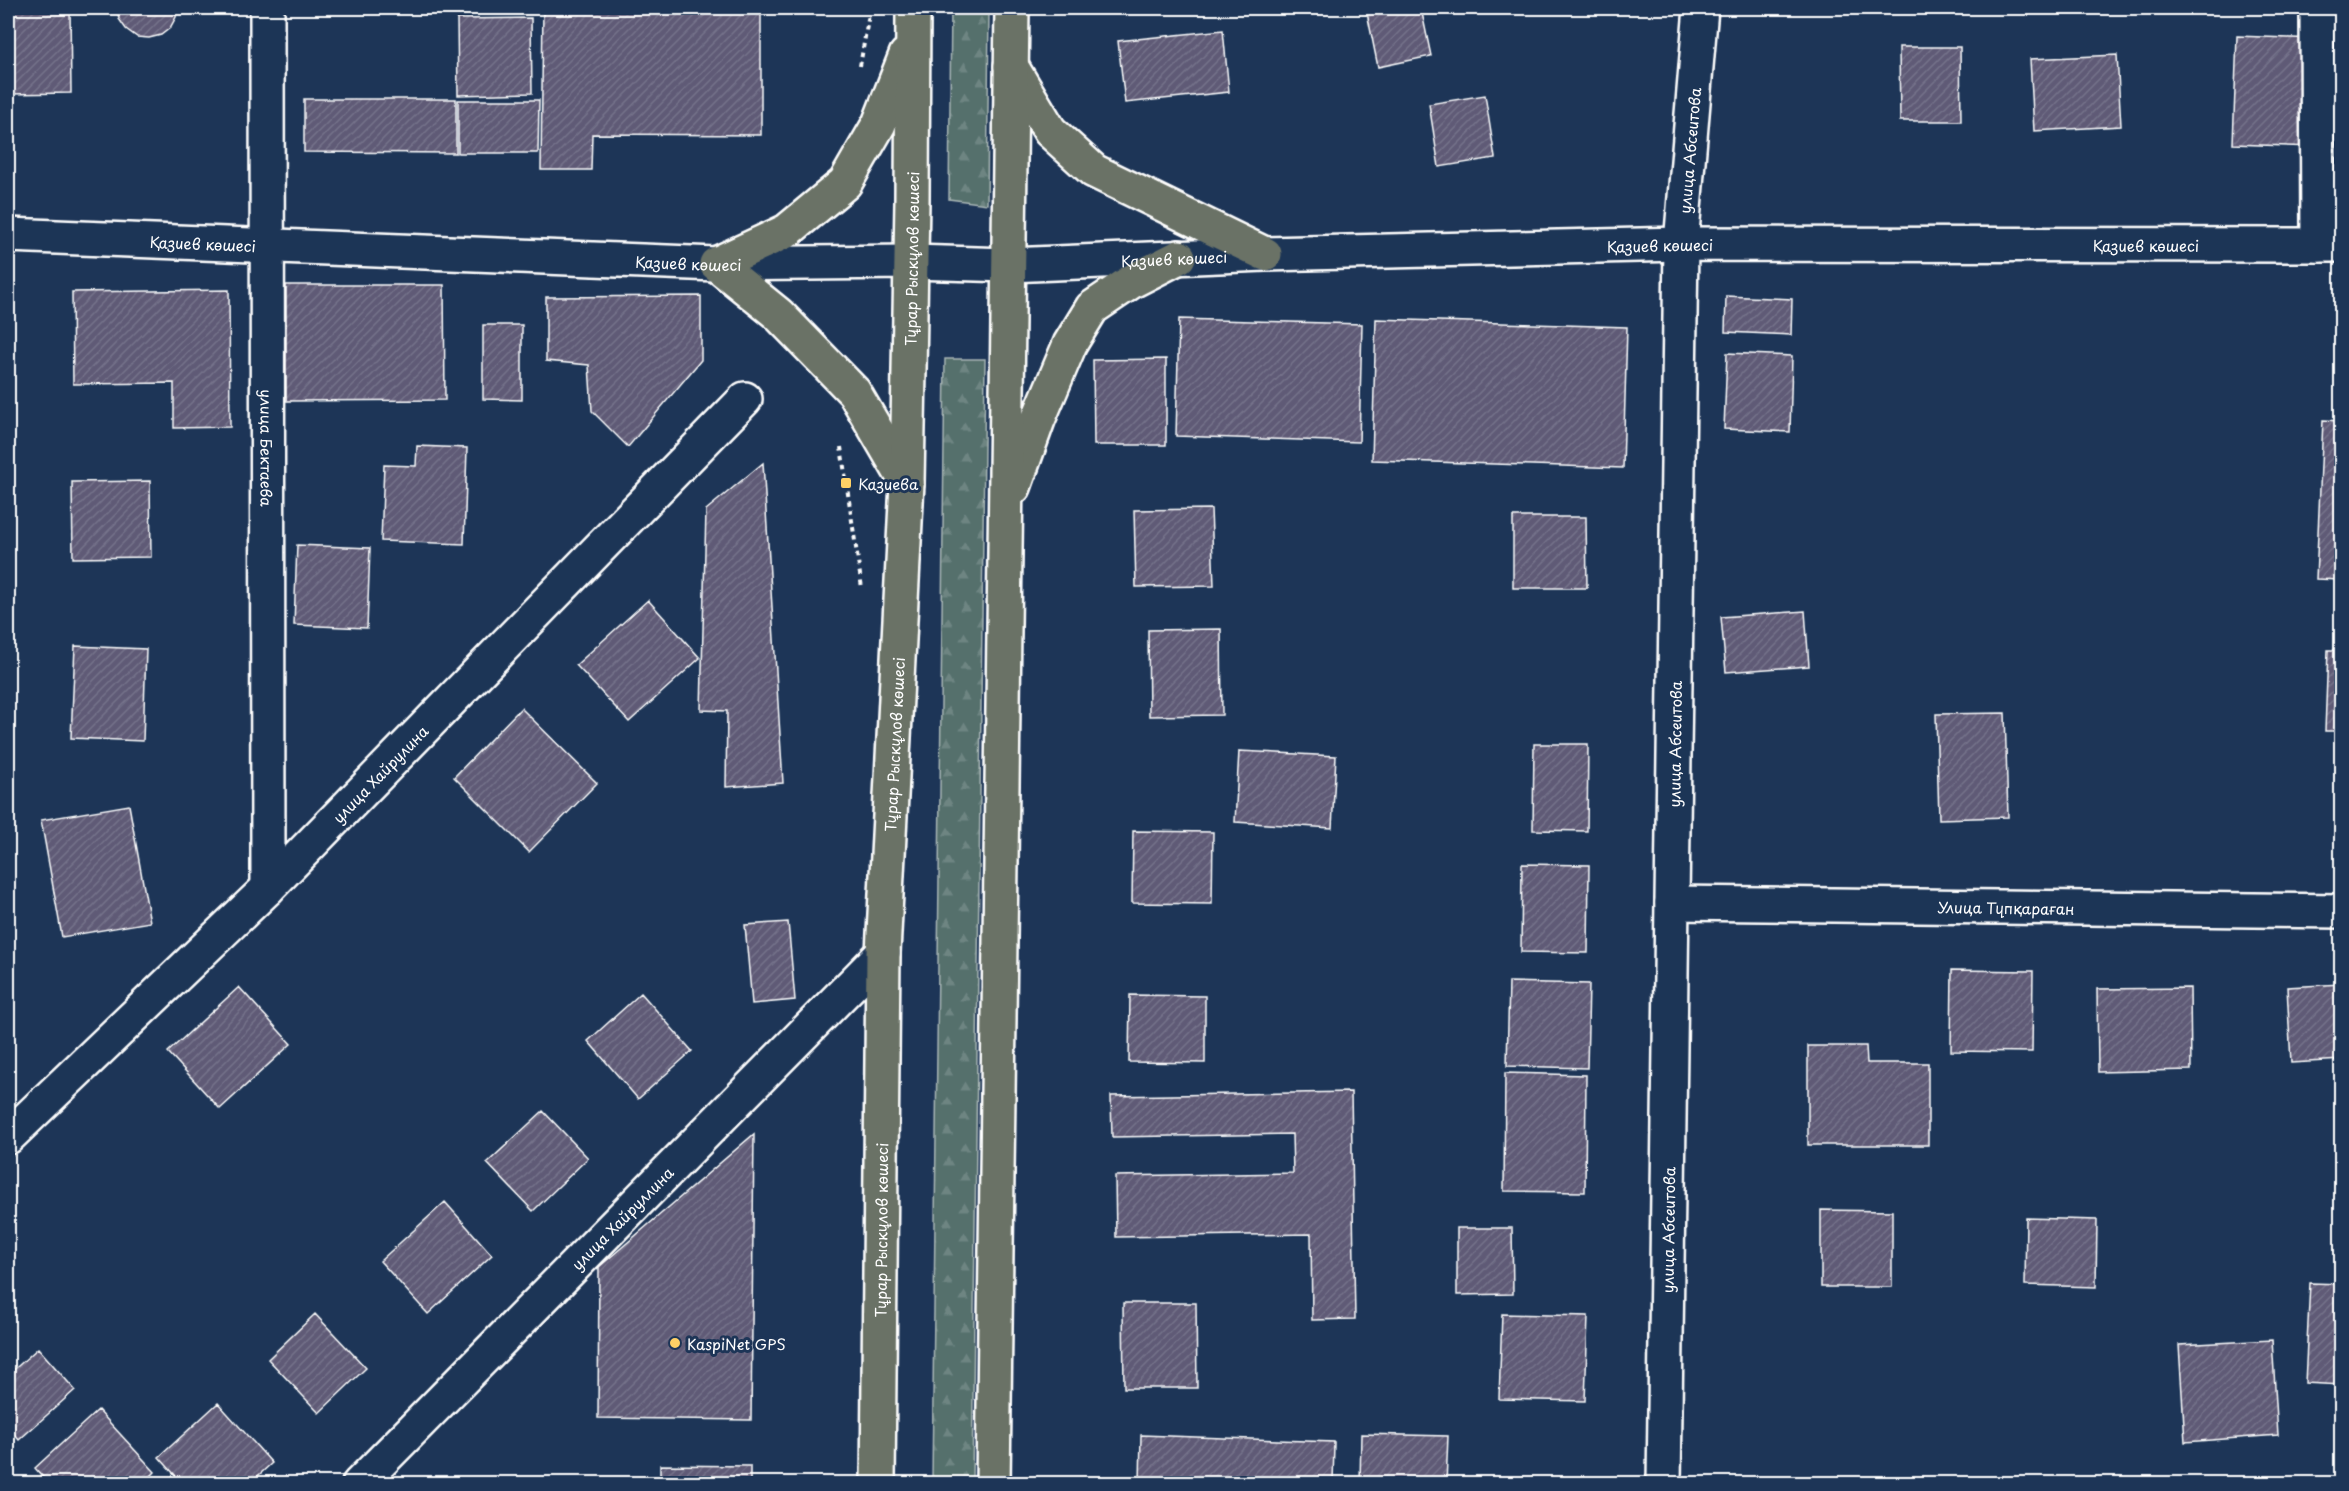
<svg xmlns="http://www.w3.org/2000/svg" width="2349" height="1491" font-family="'Playpen Sans',sans-serif">
<style>
.forest{fill:url(#forest-firs);stroke:#aab7b6;stroke-width:1.5}
.building{fill:url(#building-hatch);stroke:#fff;stroke-width:1.5}
.lines{fill:none;stroke-linecap:round;stroke-linejoin:round}
.minor-casing{stroke:#fff;stroke-width:38}
.major-casing{stroke:#fff;stroke-width:38}
.path{stroke:#fff;stroke-width:4;stroke-dasharray:4.5 4.5;stroke-linecap:butt}
.minor{stroke:#1d3557;stroke-width:33}
.major{stroke:#6a7266;stroke-width:33}
.poi-dot{fill:#ffd166;stroke:#1d3557;stroke-width:2}
.labels{text-anchor:middle;dominant-baseline:central;stroke-width:6;stroke-linejoin:round;paint-order:stroke}
.street-label{font-size:15px;fill:#fff;stroke:#1d3557}
.poi-label{font-size:15px;fill:#fff;stroke:#1d3557;text-anchor:start}
</style>
<defs>
<pattern id="forest-firs" width="22" height="20" patternUnits="userSpaceOnUse" patternTransform="scale(1.5)"><rect width="22" height="20" fill="#546f6c"/><path d="M5 1l3.5 6h-7zM16 11l3.5 6h-7z" fill="#6e8582"/></pattern>
<pattern id="building-hatch" width="6" height="6" patternUnits="userSpaceOnUse" patternTransform="scale(1.5)"><rect width="6" height="6" fill="#5e5a76"/><path d="M-1 1l2-2M0 6l6-6M5 7l2-2" fill="none" stroke="#76738b"/></pattern>
</defs>
<rect width="100%" height="100%" fill="#1d3557"/>
<filter id="ink" filterUnits="userSpaceOnUse"><feTurbulence type="fractalNoise" baseFrequency=".0167" numOctaves="2"/><feDisplacementMap in="SourceGraphic" scale="12" xChannelSelector="R" yChannelSelector="G"/><feConvolveMatrix kernelMatrix="1 2 1 2 8 2 1 2 1" color-interpolation-filters="sRGB"/></filter>
<g filter="url(#ink)">
<!-- forest -->
<path class="forest" d="M951 8H989L987 204 949 199Z
M945 359H985L972 1484 932 1483Z"/>
<!-- building -->
<path class="building" d="M8 8H70L71 93 8 94Z
M117 8H177L176 17 170 28 161 35 149 38 137 37 126 29 119 19Z
M543 8H761V135L592 134 591 170H541Z
M1366 8H1421L1431 56 1378 67Z
M531 18 532 93 458 95 457 19Z
M1223 30 1229 92 1125 103 1118 41Z
M2237 36 2316 39 2313 147 2233 144Z
M1899 47H1960L1961 121H1900Z
M2117 55 2121 126 2034 131 2030 59Z
M1485 95 1495 158 1439 167 1429 104Z
M304 99H456V153L304 152Z
M458 100H539L538 153H458Z
M286 285H444L445 400 286 401Z
M229 290 230 427 174 428V383L73 384 72 292Z
M701 296V360L628 447 592 411 589 365 546 361V297Z
M1726 296 1792 299 1791 335 1725 332Z
M1179 319 1362 324 1359 442 1176 436Z
M1376 319 1627 327 1623 468 1372 460Z
M483 325H522V400L483 399Z
M1727 353 1792 356 1790 432 1724 429Z
M1166 359V445H1094L1093 360Z
M2323 420 2342 421V580L2316 579Z
M417 446 467 448 464 544 381 541 384 465 416 466Z
M763 463 783 783 726 787 727 711 701 710 706 510Z
M150 481 151 557 73 558 72 482Z
M1211 509 1214 586 1136 587 1134 510Z
M1513 517H1586L1587 588H1513Z
M297 545 370 548 367 628 294 625Z
M648 600 700 658 629 722 576 665Z
M1805 611 1809 666 1726 672 1721 617Z
M1221 629 1222 715 1149 716 1148 630Z
M75 646 146 649 143 741 71 738Z
M2328 650H2342V731H2325Z
M521 708 597 783 529 852 454 777Z
M2005 713 2008 817 1939 819 1936 714Z
M1534 744H1588L1587 831 1533 830Z
M1239 751 1336 756 1332 828 1235 822Z
M129 805 150 922 62 937 41 820Z
M1133 831 1213 832 1212 904 1132 903Z
M1522 864 1589 865 1588 953 1521 952Z
M788 922 795 1000 752 1004 745 925Z
M1952 970 2033 971 2032 1052 1951 1051Z
M1509 982 1589 984 1587 1068 1507 1066Z
M2342 984V1060L2291 1063 2287 987Z
M239 987 291 1044 220 1109 168 1052Z
M2190 988 2191 1070 2098 1072 2097 989Z
M641 993 692 1051 638 1099 588 1041Z
M1130 995 1205 996V1063L1129 1062Z
M1808 1046H1866L1867 1063H1928V1145H1808Z
M1505 1073 1586 1075 1585 1192 1504 1191Z
M1351 1092 1355 1319 1312 1320 1311 1234 1116 1237 1115 1176 1293 1173 1292 1134 1112 1137 1111 1096Z
M543 1111 588 1158 533 1211 487 1163Z
M754 1134 751 1420 598 1418 599 1267Z
M445 1202 492 1255 428 1314 380 1261Z
M1821 1210 1892 1211V1287H1821Z
M2026 1218 2097 1220 2096 1287 2025 1285Z
M1457 1228H1512L1513 1294 1457 1295Z
M2310 1283 2342 1284V1385L2305 1383Z
M1123 1303H1196L1197 1388H1124Z
M315 1314 366 1368 319 1413 268 1359Z
M1502 1314 1588 1316 1585 1401 1499 1399Z
M2272 1340 2278 1435 2185 1442 2179 1345Z
M38 1348 75 1390 19 1440 8 1427V1375Z
M218 1403 272 1463 249 1484H183L159 1457Z
M98 1410 155 1472 143 1484H49L35 1468Z
M1361 1434 1448 1436 1446 1484H1360Z
M1141 1435 1334 1442 1333 1484H1140Z
M660 1465 750 1466V1484H660Z"/>
<g class="lines">
<defs>
<g id="minor">
<path id="s1" d="M267 8 268 888"/>
<path d="M2317 8 2318 245"/>
<path id="s2" d="M8 235 716 264 912 262 1009 265 1265 254 1681 244 2342 245"/>
<path id="s3" d="M1672 903 2342 911"/>
<path id="s4" d="M8 1137 268 888 745 399"/>
<path id="s5" d="M359 1484 883 953"/>
<path id="s6" d="M1664 1484 1681 244 1701 8"/>
</g>
<g id="major">
<path d="M906 55 879 124 845 183 787 231 716 264 778 314 854 392 907 483"/>
<path d="M1011 66 1050 131 1094 171 1265 254"/>
<path d="M1014 487 1038 420 1070 344 1092 308 1132 281 1179 257"/>
<path id="s7" d="M878 1484 883 953 907 483 912 201 913 8"/>
<path d="M993 1484 1012 8"/>
</g>
</defs>
<!-- minor casing -->
<use href="#minor" class="minor-casing"/>
<!-- major casing -->
<use href="#major" class="major-casing"/>
<!-- path -->
<path class="path" d="M860 66 870 8
M841 447 862 588"/>
<!-- minor -->
<use href="#minor" class="minor"/>
<!-- major -->
<use href="#major" class="major"/>
</g>
</g>
<!-- markers -->
<g class="poi-dot">
<rect x="840" y="477" width="12" height="12" rx="3"/>
<circle cx="675" cy="1343" r="6"/>
</g>
<g class="labels">
<!-- street labels -->
<g class="street-label">
<text stroke="none"><textPath href="#s6" startOffset="1334">улица Абсеитова</textPath></text>
<text stroke="none"><textPath href="#s2" startOffset="195">Қазиев көшесі</textPath></text>
<text stroke="none"><textPath href="#s2" startOffset="2139">Қазиев көшесі</textPath></text>
<text stroke="none"><textPath href="#s2" startOffset="1653">Қазиев көшесі</textPath></text>
<text stroke="none"><textPath href="#s2" startOffset="1167">Қазиев көшесі</textPath></text>
<text stroke="none"><textPath href="#s7" startOffset="1226">Тұрар Рыскұлов көшесі</textPath></text>
<text stroke="none"><textPath href="#s2" startOffset="681">Қазиев көшесі</textPath></text>
<text stroke="none"><textPath href="#s1" startOffset="440">улица Бектаева</textPath></text>
<text stroke="none"><textPath href="#s7" startOffset="740">Тұрар Рыскұлов көшесі</textPath></text>
<text stroke="none"><textPath href="#s6" startOffset="740">улица Абсеитова</textPath></text>
<text stroke="none"><textPath href="#s4" startOffset="520">улица Хайрулина</textPath></text>
<text stroke="none"><textPath href="#s3" startOffset="334">Улица Түпқараған</textPath></text>
<text stroke="none"><textPath href="#s5" startOffset="374">улица Хайруллина</textPath></text>
<text stroke="none"><textPath href="#s7" startOffset="254">Тұрар Рыскұлов көшесі</textPath></text>
<text stroke="none"><textPath href="#s6" startOffset="254">улица Абсеитова</textPath></text>
</g>
<!-- poi labels -->
<g class="poi-label">
<text x="858" y="483">Казиева</text>
<text x="687" y="1343">KaspiNet GPS</text>
</g>
</g>
<!-- margin -->
<rect width="2349" height="1491" fill="none" stroke="#1d3557" stroke-width="30"/>
<rect x="15" y="15" width="2319" height="1461" fill="none" stroke="#fff" stroke-width="2" filter="url(#ink)"/>
</svg>
